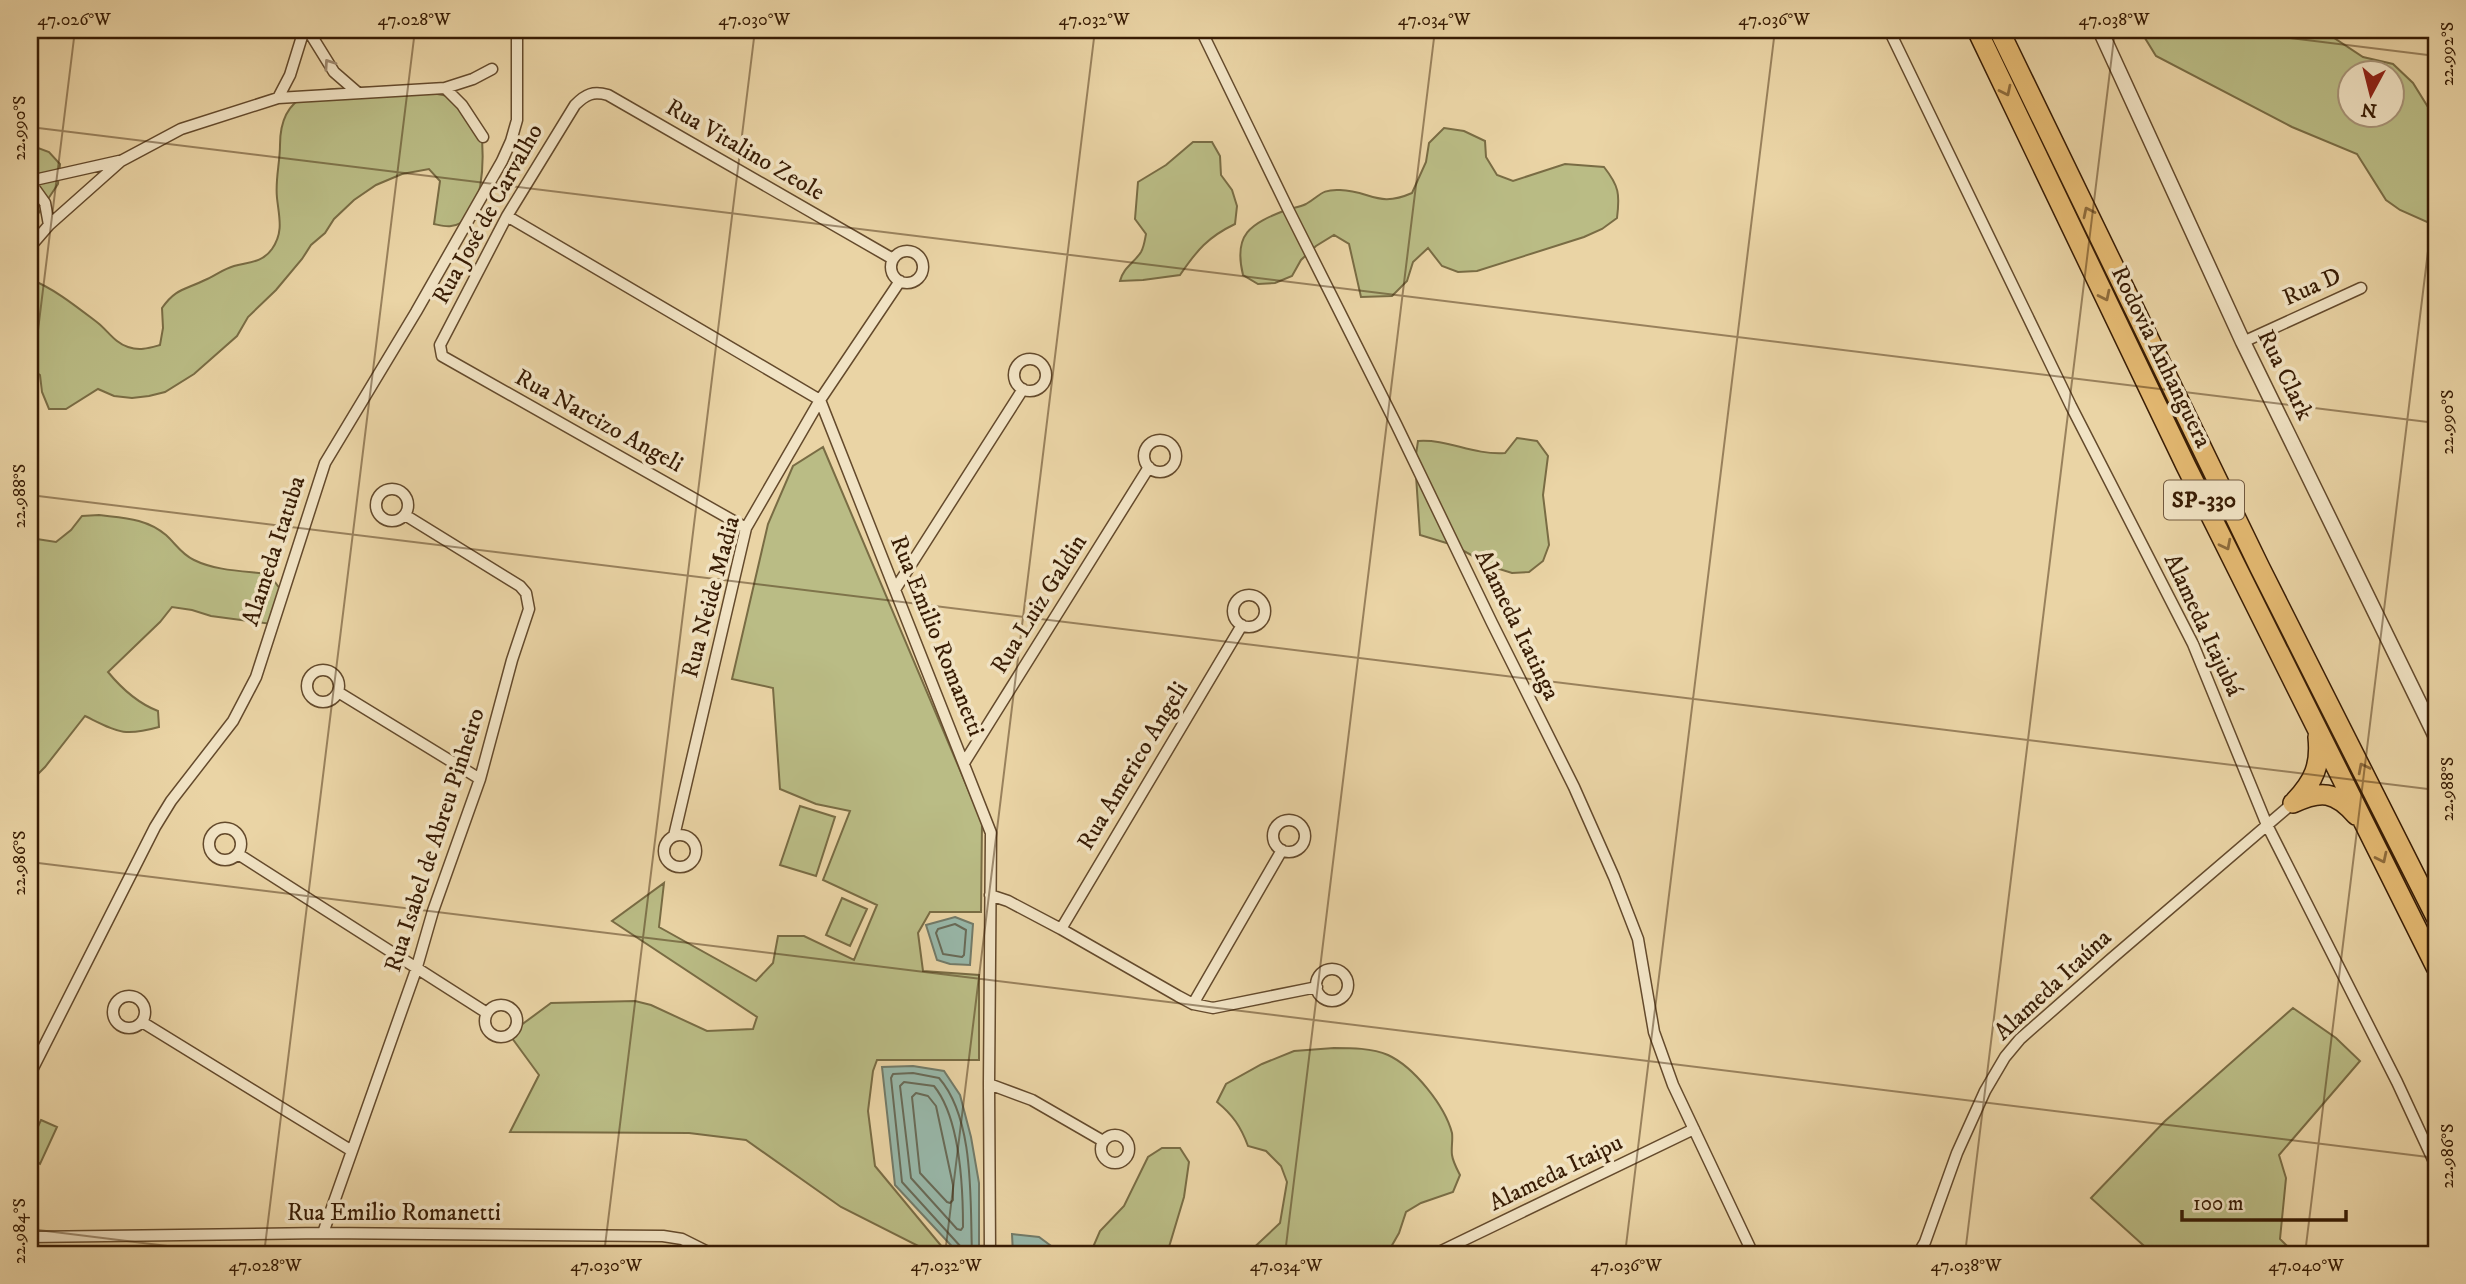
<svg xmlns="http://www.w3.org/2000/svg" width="2466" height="1284" font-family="'IM FELL DW Pica',serif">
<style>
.green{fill:#babc85;stroke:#796c44;stroke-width:2;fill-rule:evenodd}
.water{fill:#98b8aa;stroke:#727a68;stroke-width:2}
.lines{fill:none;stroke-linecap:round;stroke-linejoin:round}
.shore{stroke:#686a57;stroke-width:2}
.minor-casing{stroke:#644a2c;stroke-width:13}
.tertiary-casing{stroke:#644a2c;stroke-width:17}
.motorway-casing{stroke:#381c04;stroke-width:22}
.minor{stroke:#f1e3c4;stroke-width:10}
.tertiary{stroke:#f1e3c4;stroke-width:14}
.motorway{stroke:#e5ba72;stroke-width:19}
.oneway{stroke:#9e896e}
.oneway2{stroke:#8e6b3b}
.ticks{fill:none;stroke:#381c04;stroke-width:2;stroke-opacity:0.45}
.labels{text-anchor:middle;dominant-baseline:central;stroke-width:7;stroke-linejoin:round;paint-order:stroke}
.shield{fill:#f1e3c4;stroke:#70583e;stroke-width:2}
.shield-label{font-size:23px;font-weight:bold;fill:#381c04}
.street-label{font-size:24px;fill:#381c04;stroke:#f1e3c4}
.neatline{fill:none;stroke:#381c04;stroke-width:2.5}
.ticks-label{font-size:18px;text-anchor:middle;fill:#381c04}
</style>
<rect width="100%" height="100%" fill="#ead4a5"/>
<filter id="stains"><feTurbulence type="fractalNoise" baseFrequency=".00286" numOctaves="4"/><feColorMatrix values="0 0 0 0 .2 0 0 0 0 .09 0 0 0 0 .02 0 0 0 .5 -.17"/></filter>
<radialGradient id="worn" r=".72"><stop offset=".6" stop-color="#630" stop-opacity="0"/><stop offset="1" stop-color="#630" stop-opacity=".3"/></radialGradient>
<!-- green -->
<path class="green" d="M2140 30H2322L2363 57 2393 64 2413 83 2436 120V226L2400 210 2386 200 2357 154 2292 127 2156 56ZM2350 74H2392V116H2350Z
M394 86 448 96 481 130C484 155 486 222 451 226 446 227 439 225 434 224L440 181 429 169 402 174 376 185 354 200 334 219 325 233 311 245 302 259 276 290 248 317 237 336 194 374 165 392 149 396 132 398 114 396 98 389 66 409H49L42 392 40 375 30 368V279C55 289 77 307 98 323 108 331 115 343 128 347 140 351 149 348 160 345L163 328 162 308C176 288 185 290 205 280 215 276 223 269 234 266 248 262 262 263 272 249 284 232 279 217 277 198 275 180 280 163 280 145 280 75 345 92 394 86Z
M1444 128 1464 131 1485 141 1486 157 1497 175 1513 181 1565 164 1604 167C1619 186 1620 194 1617 218L1602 229 1584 237 1477 271 1458 272 1442 266 1428 248 1413 262 1407 281 1392 296 1361 297 1349 244 1334 235 1316 246 1301 260 1292 276 1275 283 1258 284 1243 275C1233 234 1250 224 1286 210 1292 208 1300 207 1306 204 1320 196 1321 189 1340 190 1371 191 1378 208 1412 193L1426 162 1429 143Z
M1193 142H1212L1220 156 1221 175 1232 190 1237 206 1235 224C1208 237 1197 250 1180 275L1143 280 1120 281C1123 268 1134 263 1141 252 1144 247 1145 239 1146 234L1135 219 1138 182 1166 165Z
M30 145 49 152 60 164 58 184 30 226Z
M1517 438 1537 441 1548 456 1543 495 1549 545 1543 561 1529 572 1512 573 1493 567 1453 545 1420 535 1415 461 1418 441C1449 439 1471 455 1505 453Z
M823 447 982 822 981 912H930L918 933 923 971 979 975V1060H877L873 1071 868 1111 875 1166 948 1254H934L841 1207 746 1140 689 1133 510 1132 539 1075 509 1034 551 1003 635 1001 651 1005 707 1031 753 1029 757 1017 612 921 664 883 659 927 756 981 773 963 778 936H804L854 960 877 905 823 880 850 811 816 804 780 789 773 688 732 679 768 524 793 466Z
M99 515C123 518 146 518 166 535 176 544 181 554 194 560 216 571 245 571 269 574L280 589 272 624 211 616 192 610 172 607 160 622 108 672C122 689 137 703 158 711L159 727C123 737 118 732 85 716L45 767 30 782V643L37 628V579L30 578V538L56 542 71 530 82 516Z
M800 806 835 817 816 876 780 865Z
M842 898 867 909 850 946 826 935Z
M2293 1008 2336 1038 2360 1061 2279 1155 2286 1178 2280 1239 2295 1254H2153L2091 1198 2165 1121Z
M1334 1048C1351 1048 1372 1048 1388 1055 1414 1067 1445 1106 1452 1133 1453 1140 1451 1148 1452 1155 1453 1162 1457 1169 1460 1175L1453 1192 1421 1203 1406 1212 1399 1233 1391 1247 1383 1254H1247L1280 1223 1287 1182 1281 1166 1266 1151 1248 1146C1241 1127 1233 1115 1217 1102L1226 1084 1262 1064 1294 1051Z
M41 1120 57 1127 40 1164 30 1159V1144Z
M1162 1148H1180L1189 1162 1184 1197 1169 1247 1163 1254H1090L1100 1231 1124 1206 1148 1157Z"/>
<!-- water -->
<path class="water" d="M955 917 973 924 970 965 950 964 937 960 926 925Z
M913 1066 944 1071 960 1095 971 1137 979 1183V1254H959L895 1185 882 1067Z
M1012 1234 1039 1237 1062 1254H1013Z"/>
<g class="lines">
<!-- shore -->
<path class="shore" d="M955 924 966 930 964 955 962 957 943 954 936 933 938 929Z
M904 1082 934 1086C960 1118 963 1186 963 1227L961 1230 957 1229 911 1178 900 1086Z
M916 1093 928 1096 936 1106 953 1185V1200L950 1203 947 1202 920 1173 912 1097Z
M963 1254 961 1247 902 1182 891 1078 893 1074 913 1073 939 1078C975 1119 970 1202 972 1254"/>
<defs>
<path id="minor" d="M308 30 334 72 357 92
M1201 30 1289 211 1396 424 1492 623 1574 787 1614 877 1638 939 1654 1032 1673 1085 1753 1254
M1889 30 2071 406 2193 644 2267 825 2397 1082 2436 1166
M445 88 473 79 492 69
M278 98 290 75 304 30
M30 181 119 161
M30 182 45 203 49 225
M507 216 820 400 991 833 989 1084 990 1254
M30 247 49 225 121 161 181 129 278 98 445 88 462 105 483 137
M891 267a16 16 0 1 1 32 0a16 16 0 1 1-32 0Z
M2243 342 2361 288
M1014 375a16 16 0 1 1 32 0a16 16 0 1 1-32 0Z
M1144 456a16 16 0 1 1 32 0a16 16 0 1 1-32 0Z
M376 505a16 16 0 1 1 32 0a16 16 0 1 1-32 0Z
M746 528 442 356 440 345 507 216 575 105C586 94 593 91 608 95L893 259
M896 588 1023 389
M1233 611a16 16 0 1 1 32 0a16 16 0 1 1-32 0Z
M307 686a16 16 0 1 1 32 0a16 16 0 1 1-32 0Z
M338 692 480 779
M964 763 1149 467
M1273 836a16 16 0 1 1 32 0a16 16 0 1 1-32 0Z
M209 844a16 16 0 1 1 32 0a16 16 0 1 1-32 0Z
M664 851a16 16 0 1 1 32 0a16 16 0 1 1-32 0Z
M674 836 746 528 820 400 900 281
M238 854 487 1013
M990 895 1008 901 1061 929 1178 996 1193 1004 1213 1008 1317 987
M1061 929 1242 625
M1316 985a16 16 0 1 1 32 0a16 16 0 1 1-32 0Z
M113 1012a16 16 0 1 1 32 0a16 16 0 1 1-32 0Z
M1193 1004 1282 850
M485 1021a16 16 0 1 1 32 0a16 16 0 1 1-32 0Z
M142 1022 352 1151
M30 1074 155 827 171 801 233 721 244 700 256 677 325 463 416 312 502 161 511 141 517 120V30
M989 1084 1032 1100 1103 1141
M1101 1149a14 14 0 1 1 28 0a14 14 0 1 1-28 0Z
M323 1233 416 970 433 911 480 779 512 660 529 609 526 593 520 586 405 515
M30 1237 323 1233 663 1236 682 1239 712 1254
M1435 1254 1694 1129
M1918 1254 1925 1242 1957 1153 1985 1091 2005 1057 2020 1039 2111 959 2293 803"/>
<path id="tertiary" d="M2100 30 2243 342 2436 737"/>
<path id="motorway" d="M1977 30 2186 466 2436 967
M1999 30 2260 568 2436 917
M2295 801C2314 781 2321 765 2318 737
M2293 803C2321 790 2335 791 2356 815"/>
</defs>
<!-- minor casing -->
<use href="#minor" class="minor-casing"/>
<!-- tertiary casing -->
<use href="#tertiary" class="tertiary-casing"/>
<!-- motorway casing -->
<use href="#motorway" class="motorway-casing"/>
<!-- minor -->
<use href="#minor" class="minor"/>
<!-- tertiary -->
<use href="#tertiary" class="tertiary"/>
<!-- motorway -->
<use href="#motorway" class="motorway"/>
</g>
<!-- one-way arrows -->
<defs><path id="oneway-chevron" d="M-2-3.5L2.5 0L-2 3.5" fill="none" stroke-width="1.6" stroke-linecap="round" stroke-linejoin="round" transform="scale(1.75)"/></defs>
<use class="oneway" href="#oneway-chevron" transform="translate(329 64) rotate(-124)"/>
<g class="oneway2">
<use href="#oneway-chevron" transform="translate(2006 91) rotate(64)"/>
<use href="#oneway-chevron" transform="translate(2088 212) rotate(-116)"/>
<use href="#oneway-chevron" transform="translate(2105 296) rotate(64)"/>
<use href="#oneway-chevron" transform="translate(2226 545) rotate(63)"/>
<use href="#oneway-chevron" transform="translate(2363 768) rotate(-117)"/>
<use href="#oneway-chevron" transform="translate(2382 858) rotate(64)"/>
</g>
<!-- ticks -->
<path class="ticks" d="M2226 30 2436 56M30 127 2436 423M30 395 75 30M30 495 2436 790M30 862 2436 1158M30 1229 232 1254M264 1254 415 30M604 1254 755 30M945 1254 1095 30M1285 1254 1435 30M1625 1254 1775 30M1965 1254 2115 30M2305 1254 2436 186"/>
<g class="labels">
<!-- shield labels -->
<rect class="shield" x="2164" y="480.5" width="80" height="39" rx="5"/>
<g class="shield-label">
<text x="2204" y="500">SP-330</text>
</g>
<!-- street labels -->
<g class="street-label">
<text transform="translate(745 150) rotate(30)">Rua Vitalino Zeole</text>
<text transform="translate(488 214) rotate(-61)">Rua José de Carvalho</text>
<text transform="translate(2312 287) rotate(-24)">Rua D</text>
<text transform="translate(2161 357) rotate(64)">Rodovia Anhanguera</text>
<text transform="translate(2285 375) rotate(64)">Rua Clark</text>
<text transform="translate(599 421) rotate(29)">Rua Narcizo Angeli</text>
<text transform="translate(274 551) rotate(-72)">Alameda Itatuba</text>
<text transform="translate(711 597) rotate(-75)">Rua Neide Madia</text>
<text transform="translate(1039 604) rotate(-58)">Rua Luiz Galdin</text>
<text transform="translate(1517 625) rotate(64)">Alameda Itatinga</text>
<text transform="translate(2203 625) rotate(65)">Alameda Itajubá</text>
<text transform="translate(937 636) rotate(68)">Rua Emilio Romanetti</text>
<text transform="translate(1133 766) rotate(-59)">Rua Americo Angeli</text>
<text transform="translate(435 840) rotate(-72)">Rua Isabel de Abreu Pinheiro</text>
<text transform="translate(2053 985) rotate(-43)">Alameda Itaúna</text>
<text transform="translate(1556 1173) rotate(-26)">Alameda Itaipu</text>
<text x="394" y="1213">Rua Emilio Romanetti</text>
</g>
</g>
<!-- margin -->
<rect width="2466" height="1284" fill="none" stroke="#ead4a5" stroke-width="77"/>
<!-- north arrow -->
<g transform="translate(2371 94) rotate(187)"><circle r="33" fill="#f1e3c4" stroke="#a79377" stroke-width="2"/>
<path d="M0-5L12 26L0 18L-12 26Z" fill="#8f2418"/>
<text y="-10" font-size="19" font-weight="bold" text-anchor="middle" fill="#381c04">N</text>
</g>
<!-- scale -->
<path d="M2182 1210v10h164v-10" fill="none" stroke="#381c04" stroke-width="3.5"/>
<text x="2193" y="1210" font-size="21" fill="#381c04" stroke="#f1e3c4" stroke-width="5" paint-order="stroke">100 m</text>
<rect x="38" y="38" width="2390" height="1208" class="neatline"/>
<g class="ticks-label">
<text x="74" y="25">47.026°W</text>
<text x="414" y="25">47.028°W</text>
<text x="754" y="25">47.030°W</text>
<text x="1094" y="25">47.032°W</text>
<text x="1434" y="25">47.034°W</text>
<text x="1774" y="25">47.036°W</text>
<text x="2114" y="25">47.038°W</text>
<text transform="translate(2447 54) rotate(-90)" y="6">22.992°S</text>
<text transform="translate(19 128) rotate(-90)" y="6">22.990°S</text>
<text transform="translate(2447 422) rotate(-90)" y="6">22.990°S</text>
<text transform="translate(19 496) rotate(-90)" y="6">22.988°S</text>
<text transform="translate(2447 789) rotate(-90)" y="6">22.988°S</text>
<text transform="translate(19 863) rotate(-90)" y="6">22.986°S</text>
<text transform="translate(2447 1156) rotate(-90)" y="6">22.986°S</text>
<text transform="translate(19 1231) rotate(-90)" y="6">22.984°S</text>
<text x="265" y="1271">47.028°W</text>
<text x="606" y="1271">47.030°W</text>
<text x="946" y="1271">47.032°W</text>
<text x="1286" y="1271">47.034°W</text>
<text x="1626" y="1271">47.036°W</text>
<text x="1966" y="1271">47.038°W</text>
<text x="2306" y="1271">47.040°W</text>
</g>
<rect width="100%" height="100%" filter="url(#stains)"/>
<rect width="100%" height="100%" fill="url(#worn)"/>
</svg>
